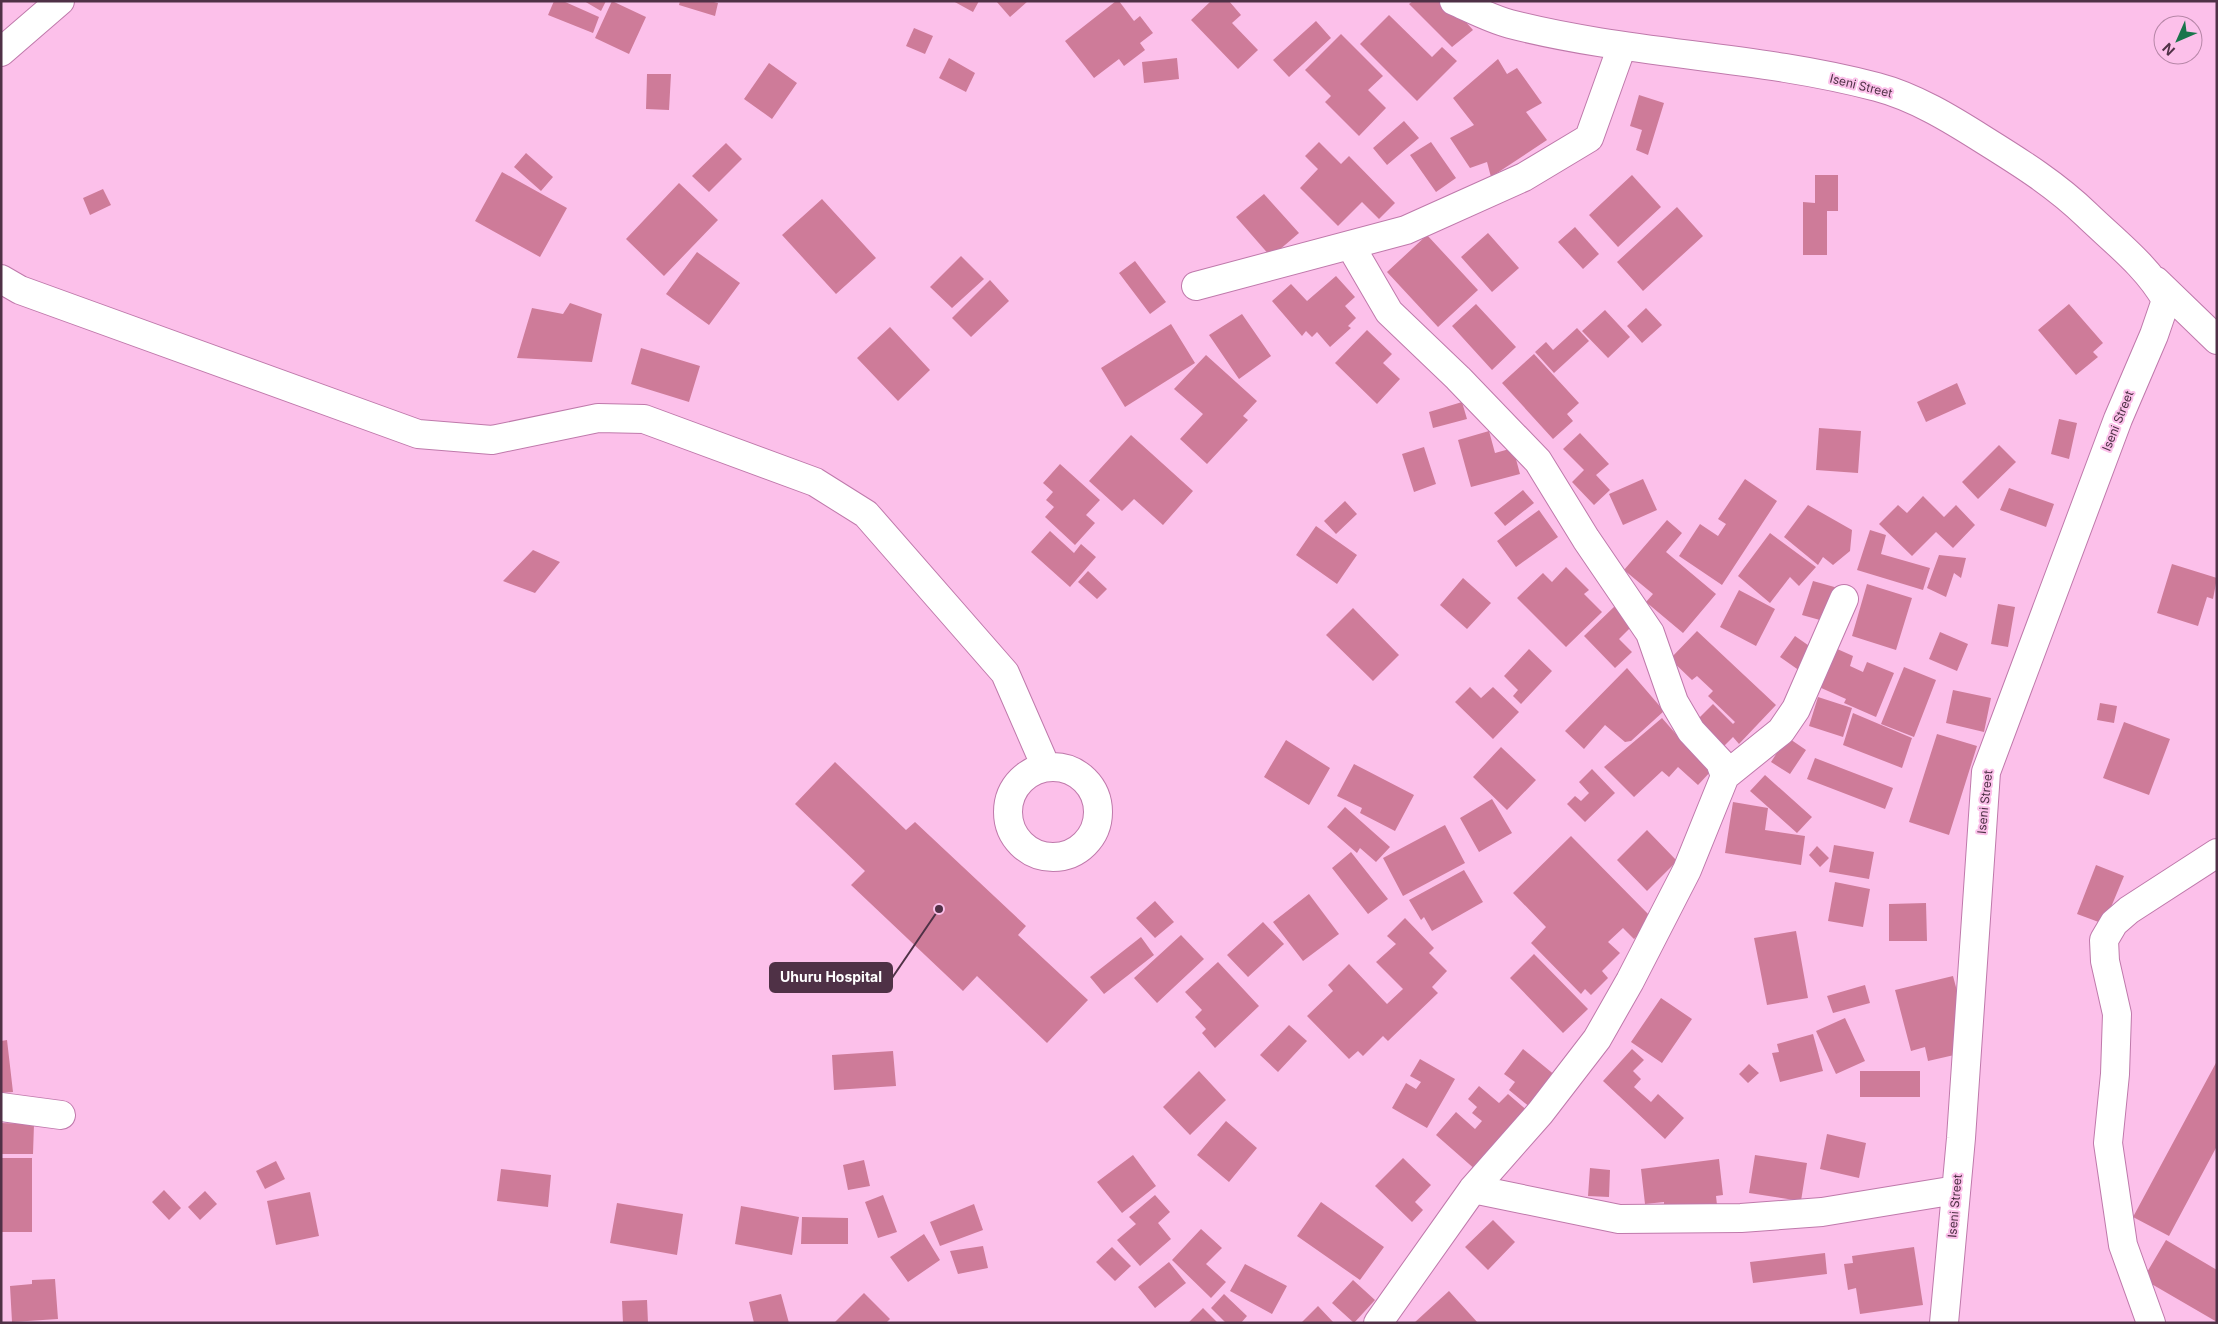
<svg xmlns="http://www.w3.org/2000/svg" width="2218" height="1324" font-family="Inter,sans-serif">
<rect width="100%" height="100%" fill="#fcc0ea"/>
<path fill="#ce7b99" d="M 554,1 L 563,1 L 599,17 L 593,33 L 548,15 Z
M 584,1 L 606,1 L 601,11 Z
M 612,1 L 646,17 L 629,54 L 595,38 Z
M 680,1 L 710,1 L 718,3 L 715,16 L 679,5 Z
M 953,1 L 979,1 L 973,12 Z
M 996,1 L 1028,1 L 1010,17 Z
M 1116,1 L 1119,1 L 1134,21 L 1140,16 L 1153,33 L 1140,43 L 1145,50 L 1124,66 L 1119,59 L 1094,78 L 1065,41 Z
M 1211,1 L 1229,1 L 1241,15 L 1232,23 L 1258,50 L 1238,69 L 1191,20 Z
M 1413,1 L 1447,1 L 1473,30 L 1452,47 L 1409,4 Z
M 1389,15 L 1432,57 L 1442,47 L 1457,61 L 1417,101 L 1360,44 Z
M 1316,21 L 1331,38 L 1289,77 L 1273,60 Z
M 914,28 L 933,36 L 925,54 L 906,46 Z
M 1341,34 L 1383,76 L 1368,90 L 1386,108 L 1359,136 L 1325,102 L 1331,96 L 1305,70 Z
M 949,58 L 975,73 L 966,92 L 939,78 Z
M 1177,58 L 1179,79 L 1144,83 L 1142,62 Z
M 1498,59 L 1507,74 L 1517,68 L 1542,103 L 1526,112 L 1547,140 L 1491,177 L 1487,162 L 1470,168 L 1450,138 L 1474,125 L 1453,98 Z
M 769,63 L 797,83 L 772,119 L 744,99 Z
M 647,74 L 671,74 L 669,110 L 646,109 Z
M 1639,95 L 1664,103 L 1648,155 L 1636,150 L 1642,130 L 1630,126 Z
M 1404,121 L 1419,138 L 1387,165 L 1373,148 Z
M 1319,142 L 1341,164 L 1349,156 L 1395,203 L 1379,219 L 1362,202 L 1338,226 L 1300,188 L 1318,169 L 1305,156 Z
M 1431,142 L 1456,178 L 1436,192 L 1410,155 Z
M 726,143 L 742,159 L 709,192 L 692,176 Z
M 526,153 L 553,177 L 541,191 L 514,167 Z
M 502,172 L 567,208 L 540,257 L 475,221 Z
M 1632,175 L 1661,207 L 1618,247 L 1589,215 Z
M 1815,175 L 1838,175 L 1838,211 L 1827,211 L 1827,255 L 1803,255 L 1803,202 L 1815,203 Z
M 679,183 L 718,220 L 664,276 L 626,239 Z
M 103,189 L 111,205 L 90,215 L 83,198 Z
M 1264,194 L 1299,233 L 1271,257 L 1236,217 Z
M 822,199 L 876,258 L 836,294 L 782,235 Z
M 1677,207 L 1703,236 L 1643,291 L 1617,262 Z
M 1575,227 L 1599,254 L 1583,269 L 1558,242 Z
M 1488,233 L 1519,268 L 1492,292 L 1461,257 Z
M 1427,235 L 1478,290 L 1438,327 L 1387,272 Z
M 697,252 L 740,283 L 709,325 L 666,294 Z
M 961,256 L 984,279 L 952,308 L 930,287 Z
M 1135,261 L 1166,302 L 1150,314 L 1119,273 Z
M 1336,276 L 1355,297 L 1345,306 L 1356,318 L 1348,326 L 1351,328 L 1330,347 L 1317,332 L 1312,337 L 1306,331 L 1302,336 L 1272,301 L 1291,284 L 1307,301 Z
M 990,280 L 1009,301 L 971,337 L 952,318 Z
M 570,303 L 602,314 L 592,362 L 517,358 L 532,308 L 563,314 Z
M 1476,304 L 1516,347 L 1492,370 L 1452,326 Z
M 2069,304 L 2103,343 L 2093,352 L 2098,357 L 2076,375 L 2038,330 Z
M 1646,308 L 1662,325 L 1642,343 L 1627,326 Z
M 1605,310 L 1630,337 L 1608,358 L 1582,331 Z
M 1242,314 L 1271,356 L 1239,379 L 1209,335 Z
M 1171,324 L 1195,363 L 1125,407 L 1101,368 Z
M 890,327 L 930,370 L 898,401 L 857,358 Z
M 1577,328 L 1589,341 L 1554,373 L 1535,352 L 1546,342 L 1553,350 Z
M 1367,330 L 1392,354 L 1383,363 L 1400,379 L 1377,404 L 1335,363 Z
M 641,348 L 700,366 L 689,402 L 631,384 Z
M 1534,354 L 1579,403 L 1567,414 L 1573,421 L 1553,439 L 1502,383 Z
M 1206,355 L 1257,401 L 1243,416 L 1248,420 L 1207,464 L 1180,439 L 1203,414 L 1174,389 Z
M 1957,383 L 1966,404 L 1926,422 L 1917,402 Z
M 1462,402 L 1467,419 L 1433,428 L 1429,412 Z
M 2059,419 L 2077,423 L 2069,459 L 2051,454 Z
M 1819,428 L 1861,431 L 1858,473 L 1816,470 Z
M 1489,431 L 1495,453 L 1513,448 L 1520,474 L 1471,487 L 1458,440 Z
M 1580,433 L 1609,464 L 1596,475 L 1610,490 L 1594,505 L 1572,482 L 1584,470 L 1563,449 Z
M 1131,435 L 1193,491 L 1163,525 L 1134,499 L 1122,511 L 1089,481 Z
M 1999,445 L 2016,462 L 1978,499 L 1962,482 Z
M 1424,447 L 1436,484 L 1414,492 L 1402,454 Z
M 1060,464 L 1100,500 L 1086,515 L 1095,523 L 1075,545 L 1045,517 L 1054,507 L 1046,500 L 1053,492 L 1043,483 Z
M 1643,479 L 1657,510 L 1623,525 L 1609,494 Z
M 1745,479 L 1777,501 L 1722,585 L 1679,556 L 1700,524 L 1718,536 L 1726,524 L 1718,519 Z
M 2009,488 L 2054,504 L 2046,527 L 2000,510 Z
M 1523,490 L 1534,503 L 1505,526 L 1494,513 Z
M 1923,496 L 1944,517 L 1956,505 L 1975,525 L 1953,548 L 1936,532 L 1912,556 L 1879,524 L 1898,505 L 1907,513 Z
M 1345,501 L 1357,514 L 1336,534 L 1324,521 Z
M 1808,505 L 1852,530 L 1850,551 L 1833,565 L 1823,557 L 1818,565 L 1784,537 Z
M 1539,510 L 1558,537 L 1516,567 L 1497,541 Z
M 1667,520 L 1682,533 L 1666,552 L 1716,594 L 1683,633 L 1646,602 L 1653,594 L 1624,570 Z
M 1316,526 L 1357,555 L 1337,584 L 1296,555 Z
M 1870,530 L 1886,535 L 1881,554 L 1930,568 L 1923,590 L 1857,570 Z
M 1050,531 L 1074,553 L 1081,544 L 1096,557 L 1070,587 L 1031,552 Z
M 1770,533 L 1816,567 L 1799,586 L 1790,577 L 1770,603 L 1738,576 Z
M 533,550 L 560,562 L 535,593 L 503,581 Z
M 1939,555 L 1966,558 L 1961,578 L 1954,573 L 1946,597 L 1927,588 Z
M 2172,564 L 2217,578 L 2213,599 L 2207,597 L 2198,626 L 2157,613 Z
M 1566,567 L 1589,590 L 1584,594 L 1602,612 L 1566,647 L 1517,598 L 1543,573 L 1552,582 Z
M 1088,571 L 1107,589 L 1097,599 L 1078,582 Z
M 1463,578 L 1491,603 L 1467,629 L 1440,605 Z
M 1813,581 L 1838,588 L 1827,622 L 1802,615 Z
M 1867,584 L 1912,598 L 1896,650 L 1852,636 Z
M 1739,590 L 1775,609 L 1756,646 L 1720,627 Z
M 1998,604 L 2015,607 L 2008,647 L 1991,644 Z
M 1616,605 L 1634,624 L 1619,639 L 1632,652 L 1615,668 L 1584,636 Z
M 1353,608 L 1399,655 L 1373,681 L 1326,635 Z
M 1697,631 L 1776,705 L 1739,744 L 1733,737 L 1722,748 L 1695,722 L 1713,704 L 1733,724 L 1735,722 L 1708,696 L 1713,691 L 1697,676 L 1692,680 L 1670,659 Z
M 1940,632 L 1968,644 L 1957,671 L 1929,659 Z
M 1795,636 L 1815,650 L 1800,671 L 1780,657 Z
M 1835,648 L 1853,656 L 1850,666 L 1863,672 L 1867,662 L 1894,673 L 1876,717 L 1844,703 L 1846,699 L 1819,687 Z
M 1529,649 L 1552,671 L 1521,704 L 1513,696 L 1518,690 L 1504,676 Z
M 1904,667 L 1936,680 L 1914,737 L 1881,724 Z
M 1627,668 L 1664,711 L 1631,741 L 1625,742 L 1605,725 L 1584,749 L 1565,731 Z
M 1470,687 L 1481,698 L 1493,687 L 1519,712 L 1493,739 L 1455,702 Z
M 1953,690 L 1991,698 L 1984,732 L 1946,723 Z
M 1818,697 L 1852,708 L 1843,737 L 1809,726 Z
M 2100,703 L 2117,706 L 2114,723 L 2097,720 Z
M 1853,713 L 1912,738 L 1902,768 L 1843,745 Z
M 1662,718 L 1682,741 L 1683,740 L 1713,769 L 1698,785 L 1678,767 L 1669,777 L 1662,771 L 1634,797 L 1604,767 Z
M 2124,722 L 2170,739 L 2149,795 L 2103,778 Z
M 1937,734 L 1977,746 L 1949,835 L 1909,822 Z
M 1787,737 L 1806,750 L 1790,774 L 1771,762 Z
M 1286,740 L 1330,768 L 1309,805 L 1264,777 Z
M 1501,747 L 1536,780 L 1507,810 L 1473,777 Z
M 1815,758 L 1893,788 L 1885,809 L 1807,779 Z
M 835,762 L 906,830 L 915,822 L 1026,926 L 1018,935 L 1088,1000 L 1047,1043 L 977,976 L 963,991 L 851,885 L 865,871 L 795,804 Z
M 1354,764 L 1414,795 L 1395,831 L 1360,813 L 1362,808 L 1337,796 Z
M 1592,769 L 1615,793 L 1585,822 L 1567,804 L 1575,796 L 1581,801 L 1589,793 L 1579,782 Z
M 1765,775 L 1812,817 L 1797,833 L 1750,791 Z
M 1492,799 L 1512,833 L 1479,852 L 1460,818 Z
M 1733,802 L 1768,808 L 1765,830 L 1805,836 L 1801,865 L 1725,853 Z
M 1345,807 L 1390,847 L 1376,862 L 1360,848 L 1357,853 L 1327,827 Z
M 1445,825 L 1465,863 L 1403,896 L 1383,858 Z
M 1647,830 L 1677,861 L 1647,891 L 1617,860 Z
M 1571,836 L 1654,920 L 1634,939 L 1623,928 L 1608,942 L 1620,953 L 1602,971 L 1608,978 L 1591,995 L 1585,989 L 1581,994 L 1531,943 L 1546,927 L 1513,893 Z
M 1834,845 L 1874,852 L 1869,879 L 1829,872 Z
M 1817,846 L 1829,858 L 1820,867 L 1809,855 Z
M 1351,852 L 1388,899 L 1368,914 L 1332,868 Z
M 2096,865 L 2124,876 L 2104,924 L 2077,914 Z
M 1464,870 L 1483,902 L 1432,931 L 1424,917 L 1421,920 L 1409,900 Z
M 1835,882 L 1870,889 L 1863,927 L 1828,921 Z
M 1309,894 L 1339,934 L 1303,961 L 1273,922 Z
M 1155,901 L 1174,922 L 1155,938 L 1136,918 Z
M 1926,903 L 1927,941 L 1889,941 L 1889,904 Z
M 1405,918 L 1434,948 L 1429,953 L 1447,971 L 1432,987 L 1438,993 L 1388,1041 L 1383,1036 L 1363,1056 L 1358,1051 L 1349,1059 L 1307,1016 L 1333,991 L 1328,985 L 1349,964 L 1387,1004 L 1403,989 L 1376,962 L 1396,944 L 1387,936 Z
M 1263,922 L 1284,944 L 1248,977 L 1227,955 Z
M 1796,931 L 1808,998 L 1767,1005 L 1754,938 Z
M 1181,935 L 1204,959 L 1157,1003 L 1134,978 Z
M 1141,937 L 1154,955 L 1104,994 L 1090,977 Z
M 1534,954 L 1588,1009 L 1563,1033 L 1510,978 Z
M 1218,962 L 1259,1006 L 1215,1048 L 1202,1033 L 1206,1029 L 1195,1017 L 1202,1010 L 1185,992 Z
M 1953,976 L 1968,1032 L 1963,1053 L 1928,1061 L 1925,1047 L 1911,1051 L 1895,990 Z
M 1865,985 L 1870,1003 L 1833,1013 L 1827,996 Z
M 1661,998 L 1692,1019 L 1662,1063 L 1631,1042 Z
M 1845,1018 L 1865,1061 L 1836,1074 L 1816,1031 Z
M 1289,1025 L 1307,1041 L 1278,1072 L 1260,1055 Z
M 1813,1034 L 1823,1071 L 1780,1082 L 1772,1053 L 1779,1052 L 1777,1044 Z
M 7,1040 L 13,1092 L 1,1093 L 1,1041 Z
M 1523,1049 L 1556,1076 L 1531,1108 L 1509,1090 L 1515,1082 L 1504,1074 Z
M 1632,1049 L 1644,1060 L 1633,1071 L 1641,1079 L 1634,1087 L 1651,1102 L 1658,1094 L 1684,1118 L 1665,1139 L 1603,1081 Z
M 893,1051 L 896,1086 L 834,1090 L 832,1055 Z
M 1420,1059 L 1455,1079 L 1427,1128 L 1392,1108 L 1406,1083 L 1416,1089 L 1421,1082 L 1410,1076 Z
M 2217,1061 L 2217,1146 L 2169,1236 L 2133,1217 Z
M 1749,1064 L 1759,1073 L 1748,1083 L 1739,1074 Z
M 1199,1071 L 1226,1100 L 1190,1135 L 1163,1107 Z
M 1860,1071 L 1920,1071 L 1920,1097 L 1860,1097 Z
M 1479,1086 L 1499,1103 L 1508,1094 L 1530,1113 L 1477,1171 L 1436,1135 L 1456,1112 L 1475,1129 L 1482,1121 L 1472,1113 L 1477,1107 L 1468,1099 Z
M 1226,1121 L 1257,1148 L 1229,1182 L 1197,1155 Z
M 1,1123 L 34,1124 L 33,1154 L 1,1154 Z
M 1827,1134 L 1866,1143 L 1859,1178 L 1820,1169 Z
M 1133,1155 L 1156,1186 L 1122,1213 L 1097,1182 Z
M 1755,1155 L 1807,1163 L 1801,1201 L 1749,1193 Z
M 1,1158 L 32,1158 L 32,1232 L 1,1232 Z
M 1403,1158 L 1431,1185 L 1415,1202 L 1423,1210 L 1412,1222 L 1375,1186 Z
M 1719,1159 L 1723,1195 L 1716,1196 L 1717,1205 L 1664,1212 L 1664,1202 L 1645,1204 L 1641,1169 Z
M 864,1160 L 870,1186 L 848,1190 L 843,1165 Z
M 276,1161 L 285,1179 L 265,1189 L 256,1171 Z
M 1590,1168 L 1610,1170 L 1609,1197 L 1588,1196 Z
M 501,1169 L 551,1175 L 548,1207 L 497,1201 Z
M 164,1190 L 181,1208 L 169,1220 L 152,1202 Z
M 205,1191 L 217,1204 L 200,1220 L 188,1207 Z
M 310,1192 L 319,1236 L 276,1245 L 267,1201 Z
M 883,1195 L 897,1232 L 878,1238 L 865,1202 Z
M 1155,1195 L 1170,1212 L 1158,1223 L 1171,1239 L 1140,1266 L 1117,1240 L 1136,1224 L 1129,1217 Z
M 1321,1202 L 1384,1247 L 1360,1280 L 1297,1236 Z
M 617,1203 L 683,1214 L 677,1255 L 610,1243 Z
M 974,1204 L 983,1230 L 940,1246 L 930,1222 Z
M 741,1206 L 799,1217 L 792,1255 L 735,1244 Z
M 802,1217 L 848,1218 L 848,1244 L 801,1244 Z
M 1493,1220 L 1515,1242 L 1488,1270 L 1465,1247 Z
M 1201,1229 L 1222,1248 L 1206,1264 L 1226,1282 L 1211,1298 L 1172,1260 Z
M 924,1234 L 940,1260 L 908,1282 L 890,1257 Z
M 2166,1240 L 2217,1270 L 2217,1322 L 2143,1279 Z
M 983,1246 L 988,1268 L 958,1274 L 950,1251 Z
M 1112,1247 L 1131,1266 L 1115,1281 L 1096,1262 Z
M 1914,1247 L 1923,1305 L 1860,1314 L 1856,1288 L 1848,1290 L 1844,1264 L 1853,1263 L 1852,1256 Z
M 1825,1253 L 1827,1274 L 1753,1283 L 1750,1262 Z
M 1169,1262 L 1186,1283 L 1155,1308 L 1138,1287 Z
M 1245,1264 L 1287,1286 L 1272,1314 L 1230,1291 Z
M 55,1279 L 58,1319 L 12,1322 L 10,1286 L 32,1284 L 32,1280 Z
M 1353,1280 L 1375,1300 L 1354,1323 L 1332,1303 Z
M 1449,1291 L 1478,1323 L 1414,1323 Z
M 864,1293 L 890,1319 L 886,1323 L 834,1323 Z
M 781,1294 L 789,1323 L 754,1323 L 749,1302 Z
M 1224,1294 L 1247,1316 L 1241,1323 L 1226,1323 L 1211,1308 Z
M 647,1300 L 648,1323 L 623,1323 L 622,1301 Z
M 1318,1306 L 1334,1323 L 1301,1323 Z
M 1203,1308 L 1218,1323 L 1188,1323 Z"/>
<g fill="none" stroke-linecap="round" stroke-linejoin="round">
<defs>
<path id="minor" d="M 1454,1 C 1472,9 1491,19 1510,24 C 1630,55 1756,55 1877,87 C 1915,97 1951,119 1984,140 C 2021,163 2056,185 2087,215 C 2115,242 2147,266 2166,300 L 2154,335 L 2118,419 L 1986,772 L 1961,1138 L 1944,1323
M 1350,245 L 1389,312 L 1458,378 L 1538,461 L 1586,539 L 1650,633 L 1674,702 L 1691,731 L 1720,762 L 1725,776 L 1687,870 L 1630,981 L 1597,1039 L 1540,1113 L 1473,1189 L 1378,1323
M 1,279 L 20,290 L 418,434 L 492,440 L 598,418 L 644,419 L 815,482 L 866,514 L 1005,673 L 1046,767
M 2156,281 L 2217,340
M 1196,286 L 1406,230 L 1524,177 L 1589,138 L 1622,46
M1008 812a45 45 0 1 1 90 0a45 45 0 1 1-90 0Z
M 1725,776 L 1781,731 L 1796,709 L 1844,599
M 1,1107 L 61,1115
M 1473,1189 L 1619,1219 L 1741,1218 L 1822,1212 L 1956,1190
M 2151,1323 L 2123,1245 L 2108,1143 L 2115,1074 L 2117,1014 L 2105,961 L 2104,940 L 2114,923 L 2129,910 L 2217,853"/>
<path id="highway" d="M 1,52 L 60,1"/>
</defs>
<use href="#minor" stroke="#bf79ab" stroke-width="30"/>
<use href="#highway" stroke="#bf79ab" stroke-width="30"/>
<use href="#minor" stroke="#fff" stroke-width="28"/>
<use href="#highway" stroke="#fff" stroke-width="28"/>
</g>
<g text-anchor="middle" stroke-width="4" stroke-linejoin="round" paint-order="stroke">
<g font-size="12" fill="#4f3146" stroke="#fcc0ea">
<text transform="translate(1861 86) rotate(14)" y="4">Iseni Street</text>
<text transform="translate(2118 421) rotate(-68)" y="4">Iseni Street</text>
<text transform="translate(1985 802) rotate(-84)" y="4">Iseni Street</text>
<text transform="translate(1955 1206) rotate(-85)" y="4">Iseni Street</text>
</g>
</g>
<path fill="none" stroke="#4f3146" stroke-width="2" d="M939 909L892 978"/>
<circle fill="#4f3146" stroke="#fcc0ea" stroke-width="2" cx="939" cy="909" r="5"/>
<rect fill="#4f3146" stroke="#4f3146" stroke-width="2" x="770" y="963" width="122" height="29" rx="5"/>
<g font-size="14" text-anchor="middle" font-weight="bold" fill="#fff">
<text x="831" y="982">Uhuru Hospital</text>
</g>
<rect width="2218" height="1324" fill="none" stroke="#4f3146" stroke-width="5"/>
<g transform="translate(2178 40) rotate(225)"><circle r="24" fill="#fcc0ea" stroke="#b787a8"/>
<path d="M0-4L9 19L0 12L-9 19Z" fill="#19754b"/>
<text y="-8" font-size="14" font-weight="bold" text-anchor="middle" fill="#4f3146">N</text>
</g>
</svg>
